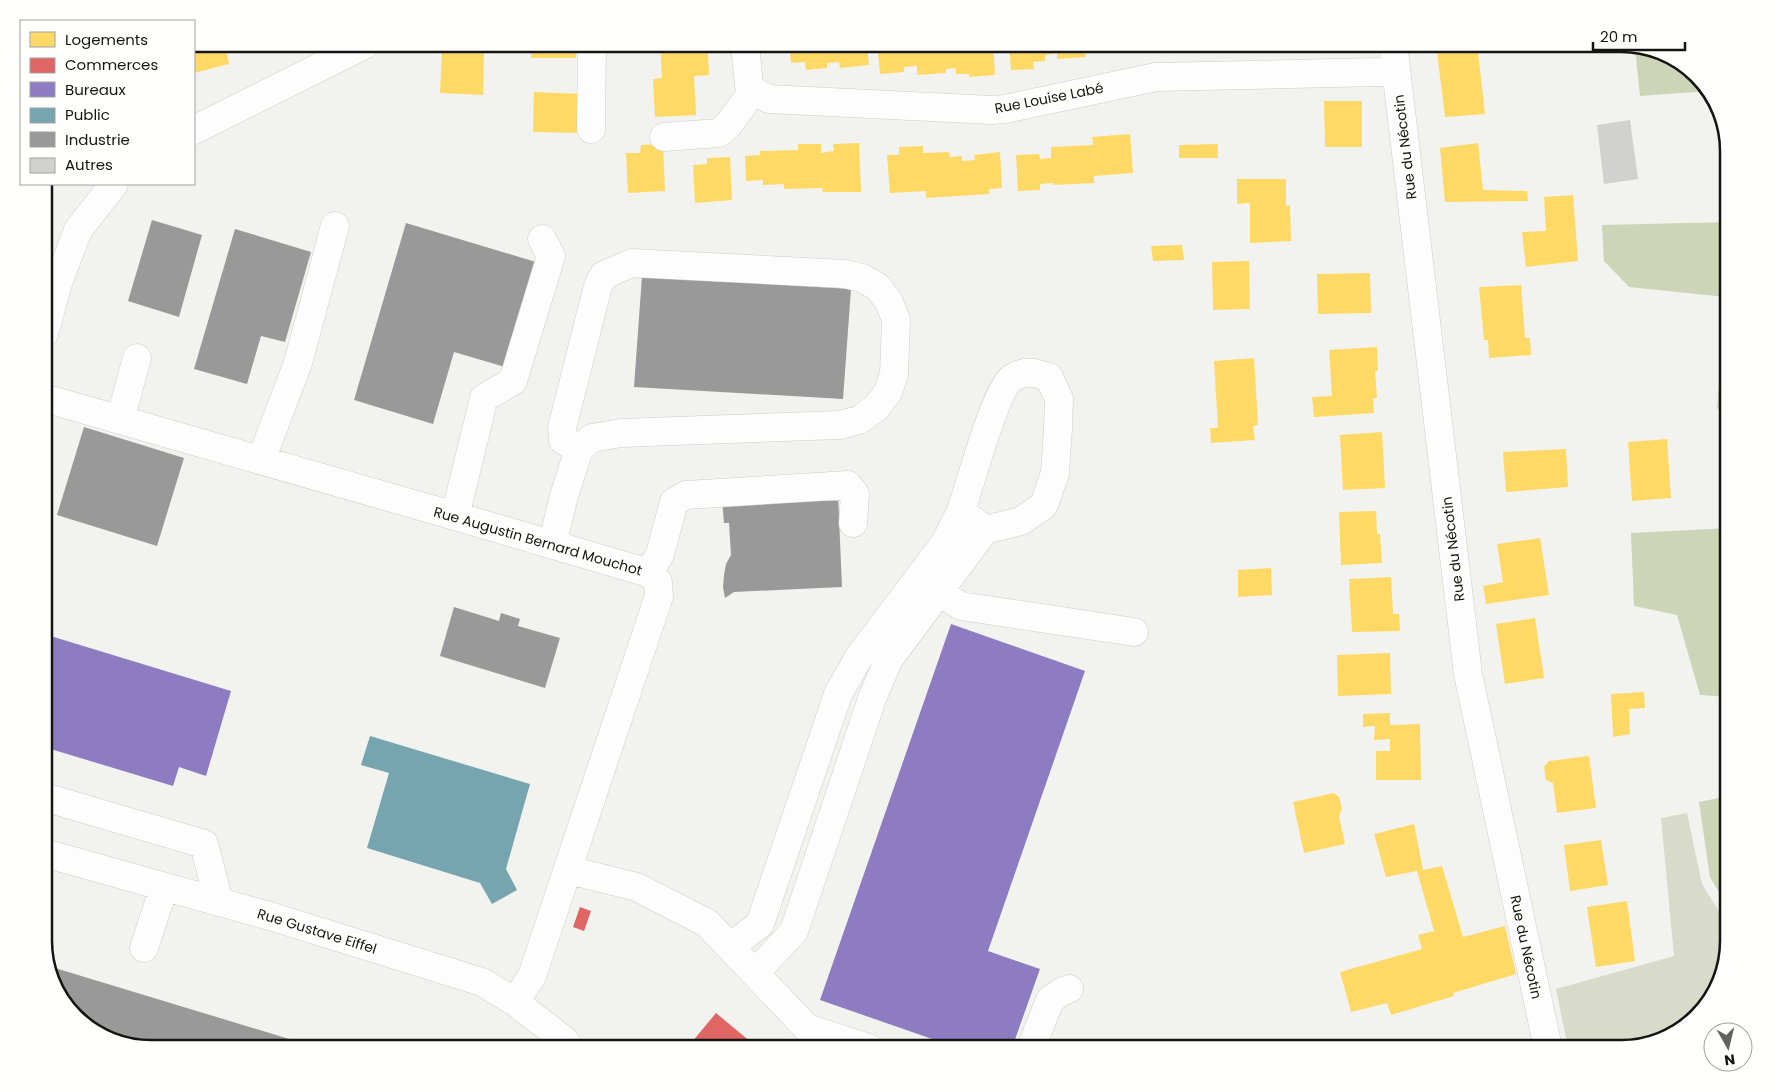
<svg xmlns="http://www.w3.org/2000/svg" width="1773" height="1092" font-family="Poppins,sans-serif">
<rect width="100%" height="100%" fill="#f2f3ef"/>
<path fill="#d8dbc9" d="M 1687,813 L 1702,884 L 1729,927 L 1729,941 L 1715,995 L 1675,1034 L 1622,1048 L 1568,1048 L 1556,989 L 1674,956 L 1661,818 Z"/>
<path fill="#ced4b7" d="M 1635,47 L 1676,58 L 1709,91 L 1640,96 Z
M 1729,222 L 1729,418 L 1717,408 L 1726,297 L 1629,287 L 1604,261 L 1602,225 Z
M 1729,528 L 1729,703 L 1728,697 L 1700,695 L 1677,615 L 1634,606 L 1631,533 Z
M 1729,796 L 1729,909 L 1710,877 L 1699,802 Z"/>
<path fill="#ffd966" d="M 194,44 L 225,44 L 229,64 L 194,73 Z
M 246,44 L 257,44 L 258,47 L 247,49 Z
M 531,44 L 576,44 L 576,58 L 531,58 Z
M 660,44 L 700,44 L 700,51 L 708,51 L 709,75 L 694,76 L 696,115 L 655,117 L 653,79 L 662,78 Z
M 789,44 L 867,44 L 869,65 L 840,68 L 839,62 L 827,63 L 827,68 L 806,70 L 805,62 L 791,63 Z
M 877,44 L 954,44 L 954,48 L 966,47 L 966,44 L 993,44 L 995,75 L 969,77 L 969,74 L 956,74 L 956,68 L 946,69 L 946,73 L 917,75 L 917,66 L 904,67 L 904,72 L 880,74 Z
M 1009,44 L 1108,44 L 1108,48 L 1085,50 L 1086,57 L 1057,59 L 1057,53 L 1045,55 L 1045,61 L 1033,62 L 1034,69 L 1011,70 Z
M 1151,44 L 1172,44 L 1173,50 L 1151,52 Z
M 1436,44 L 1477,44 L 1485,114 L 1445,117 Z
M 442,50 L 484,51 L 483,95 L 440,93 Z
M 534,92 L 584,94 L 583,133 L 533,132 Z
M 1324,101 L 1362,101 L 1362,147 L 1325,147 Z
M 1130,134 L 1133,173 L 1094,176 L 1094,183 L 1053,185 L 1053,183 L 1040,184 L 1040,190 L 1018,191 L 1016,155 L 1039,154 L 1040,159 L 1051,158 L 1051,147 L 1093,145 L 1092,137 Z
M 859,143 L 861,192 L 823,192 L 822,188 L 784,189 L 784,184 L 763,185 L 763,180 L 746,181 L 745,156 L 760,155 L 760,151 L 798,150 L 798,144 L 821,144 L 821,153 L 834,151 L 833,144 Z
M 1478,143 L 1483,190 L 1527,191 L 1528,201 L 1445,202 L 1440,148 Z
M 663,144 L 665,191 L 628,193 L 626,153 L 640,153 L 641,145 Z
M 1218,144 L 1218,158 L 1179,158 L 1179,145 Z
M 923,146 L 923,153 L 949,152 L 950,157 L 962,156 L 962,161 L 975,160 L 974,155 L 1000,152 L 1002,188 L 989,189 L 989,194 L 926,198 L 926,191 L 890,193 L 887,155 L 899,155 L 899,147 Z
M 730,157 L 732,200 L 695,203 L 693,165 L 707,164 L 707,158 Z
M 1237,179 L 1286,179 L 1286,206 L 1290,205 L 1291,241 L 1250,243 L 1250,203 L 1237,204 Z
M 1573,195 L 1578,261 L 1526,267 L 1522,232 L 1546,231 L 1544,197 Z
M 1182,245 L 1184,260 L 1153,261 L 1151,246 Z
M 1249,261 L 1250,309 L 1213,310 L 1212,262 Z
M 1370,273 L 1371,313 L 1318,314 L 1317,274 Z
M 1521,285 L 1525,338 L 1530,338 L 1531,355 L 1489,358 L 1488,340 L 1484,340 L 1479,287 Z
M 1377,347 L 1378,371 L 1375,371 L 1377,398 L 1373,398 L 1374,413 L 1314,417 L 1312,397 L 1332,396 L 1329,350 Z
M 1254,358 L 1258,425 L 1253,426 L 1255,440 L 1211,443 L 1210,428 L 1218,428 L 1214,361 Z
M 1382,432 L 1385,488 L 1343,490 L 1340,435 Z
M 1667,439 L 1671,498 L 1632,501 L 1628,442 Z
M 1566,449 L 1568,487 L 1506,492 L 1503,452 Z
M 1376,511 L 1377,534 L 1380,534 L 1382,563 L 1341,565 L 1339,512 Z
M 1540,538 L 1549,595 L 1486,604 L 1483,586 L 1503,582 L 1497,544 Z
M 1271,568 L 1272,595 L 1238,597 L 1238,570 Z
M 1391,577 L 1393,614 L 1399,614 L 1400,631 L 1352,632 L 1349,579 Z
M 1535,618 L 1544,678 L 1505,684 L 1496,624 Z
M 1390,653 L 1391,694 L 1338,696 L 1337,655 Z
M 1644,692 L 1645,708 L 1629,709 L 1630,734 L 1613,737 L 1611,694 Z
M 1390,713 L 1390,725 L 1420,724 L 1421,780 L 1376,780 L 1376,751 L 1390,751 L 1390,739 L 1374,740 L 1375,726 L 1363,727 L 1363,714 Z
M 1589,756 L 1596,808 L 1557,813 L 1553,783 L 1546,780 L 1544,767 L 1549,761 Z
M 1334,793 L 1339,797 L 1342,809 L 1339,816 L 1345,844 L 1304,853 L 1293,802 Z
M 1414,824 L 1423,870 L 1442,866 L 1463,937 L 1505,926 L 1516,974 L 1453,993 L 1454,996 L 1391,1015 L 1387,1003 L 1351,1012 L 1340,972 L 1422,949 L 1418,935 L 1434,931 L 1417,871 L 1386,877 L 1374,834 Z
M 1601,840 L 1608,885 L 1570,891 L 1564,845 Z
M 1627,901 L 1635,961 L 1596,967 L 1587,907 Z"/>
<path fill="#e06666" d="M 580,907 L 591,911 L 584,931 L 573,927 Z
M 716,1013 L 758,1048 L 687,1048 Z
M 1189,1040 L 1191,1048 L 1158,1048 Z"/>
<path fill="#8e7cc3" d="M 951,624 L 1085,671 L 988,951 L 1040,969 L 1012,1048 L 958,1048 L 820,1000 Z
M 44,634 L 231,691 L 206,776 L 179,767 L 173,786 L 44,747 Z"/>
<path fill="#76a5af" d="M 370,736 L 530,784 L 506,869 L 517,890 L 492,904 L 480,883 L 367,848 L 389,773 L 361,765 Z"/>
<path fill="#999" d="M 152,220 L 202,235 L 179,317 L 128,301 Z
M 406,223 L 536,262 L 505,367 L 454,352 L 433,424 L 354,400 Z
M 235,229 L 311,252 L 285,342 L 261,336 L 247,384 L 194,369 Z
M 642,276 L 851,289 L 843,399 L 634,387 Z
M 84,427 L 184,458 L 157,546 L 57,515 Z
M 838,494 L 842,587 L 734,592 L 725,598 L 723,587 L 724,575 L 726,564 L 731,555 L 729,523 L 724,523 L 722,499 Z
M 454,607 L 499,621 L 501,613 L 520,619 L 518,626 L 560,638 L 545,688 L 440,656 Z
M 46,955 L 55,968 L 299,1042 L 298,1048 L 151,1048 L 97,1034 L 58,995 Z"/>
<path fill="#d1d2cf" d="M 1630,120 L 1638,179 L 1604,184 L 1597,125 Z"/>
<g fill="none" stroke-linecap="round" stroke-linejoin="round">
<defs>
<path id="minor" d="M 745,44 L 749,85 L 753,91 L 769,99 L 991,110 L 1005,109 L 1156,77 L 1378,72 L 1395,70
M 1393,44 L 1468,674 L 1548,1048
M 591,129 L 592,44
M 194,130 L 366,44
M 664,137 L 719,133 L 729,124 L 753,91
M 44,334 L 58,283 L 78,230 L 114,184
M 44,398 L 455,516 L 649,573 L 658,582 L 659,596 L 532,976 L 515,1002
M 120,420 L 137,358
M 261,460 L 298,363 L 335,226
M 455,516 L 484,398 L 513,381 L 551,256 L 542,239
M 552,545 L 564,496 L 579,449 L 592,438 L 621,433 L 840,425 L 859,420 L 876,408 L 888,392 L 894,374 L 896,320 L 889,302 L 878,287 L 862,278 L 845,274 L 632,263 L 604,275 L 598,286 L 562,428 L 563,440 L 579,449
M 649,573 L 660,554 L 674,502 L 686,495 L 848,485 L 855,494 L 853,523
M 939,592 L 961,606 L 1134,632
M 44,797 L 204,844 L 219,902
M 44,853 L 273,917 L 482,982 L 515,1002 L 564,1040 L 570,1048
M 568,870 L 637,887 L 707,923 L 807,1028 L 869,1048
M 730,947 L 760,924 L 838,694 L 859,657 L 945,543 L 961,511
M 144,948 L 164,887
M 755,973 L 794,931 L 873,696 L 889,659 L 985,530 L 1021,521 L 1044,505 L 1055,473 L 1058,429 L 1059,399 L 1049,377 C 1034,373 1027,369 1012,378 C 996,388 969,488 961,511 L 985,530
M 1031,1048 L 1050,1000 L 1061,992 L 1069,989"/>
</defs>
<use href="#minor" stroke="#cccdca" stroke-width="29"/>
<use href="#minor" stroke="#fdfdfd" stroke-width="28"/>
</g>
<g text-anchor="middle" stroke-width="5" stroke-linejoin="round" paint-order="stroke">
<g font-size="14" fill="#141513" stroke="#fffffe">
<text transform="translate(1049 98) rotate(-11)" y="5">Rue Louise Labé</text>
<text transform="translate(1405 147) rotate(-97)" y="5">Rue du Nécotin</text>
<text transform="translate(538 541) rotate(16)" y="5">Rue Augustin Bernard Mouchot</text>
<text transform="translate(1453 549) rotate(-97)" y="5">Rue du Nécotin</text>
<text transform="translate(317 931) rotate(17)" y="5">Rue Gustave Eiffel</text>
<text transform="translate(1526 947) rotate(78)" y="5">Rue du Nécotin</text>
</g>
</g>
<path d="M0 0H1773V1092H0ZM151 52H1621A99 99 0 0 1 1720 151V941A99 99 0 0 1 1621 1040H151A99 99 0 0 1 52 941V151A99 99 0 0 1 151 52Z" fill="#fffffe" fill-rule="evenodd"/>
<path fill="none" stroke="#141513" stroke-width="2.5" d="M151 52H1621A99 99 0 0 1 1720 151V941A99 99 0 0 1 1621 1040H151A99 99 0 0 1 52 941V151A99 99 0 0 1 151 52Z"/>
<rect x="20" y="20" width="175" height="165" fill="#fffffe" stroke="#a1a1a0"/>
<rect x="30" y="32" width="25" height="15" fill="#ffd966" stroke="#a1a1a0"/>
<text x="65" y="45" font-size="15" fill="#141513">Logements</text>
<rect x="30" y="58" width="25" height="15" fill="#e06666" stroke="#a1a1a0"/>
<text x="65" y="70" font-size="15" fill="#141513">Commerces</text>
<rect x="30" y="82" width="25" height="15" fill="#8e7cc3" stroke="#a1a1a0"/>
<text x="65" y="95" font-size="15" fill="#141513">Bureaux</text>
<rect x="30" y="108" width="25" height="15" fill="#76a5af" stroke="#a1a1a0"/>
<text x="65" y="120" font-size="15" fill="#141513">Public</text>
<rect x="30" y="132" width="25" height="15" fill="#999999" stroke="#a1a1a0"/>
<text x="65" y="145" font-size="15" fill="#141513">Industrie</text>
<rect x="30" y="158" width="25" height="15" fill="#d1d2cf" stroke="#a1a1a0"/>
<text x="65" y="170" font-size="15" fill="#141513">Autres</text>
<g transform="translate(1728 1047) rotate(172)"><circle r="24" fill="#fffffe" stroke="#a1a1a0"/>
<path d="M0-4L9 19L0 12L-9 19Z" fill="#626360"/>
<text y="-8" font-size="14" font-weight="bold" text-anchor="middle" fill="#141513">N</text>
</g>
<path d="M1593 42v8h92v-8" fill="none" stroke="#141513" stroke-width="2.5"/>
<text x="1600" y="42" font-size="15" fill="#141513" stroke="#fffffe" stroke-width="4" paint-order="stroke">20 m</text>
</svg>
